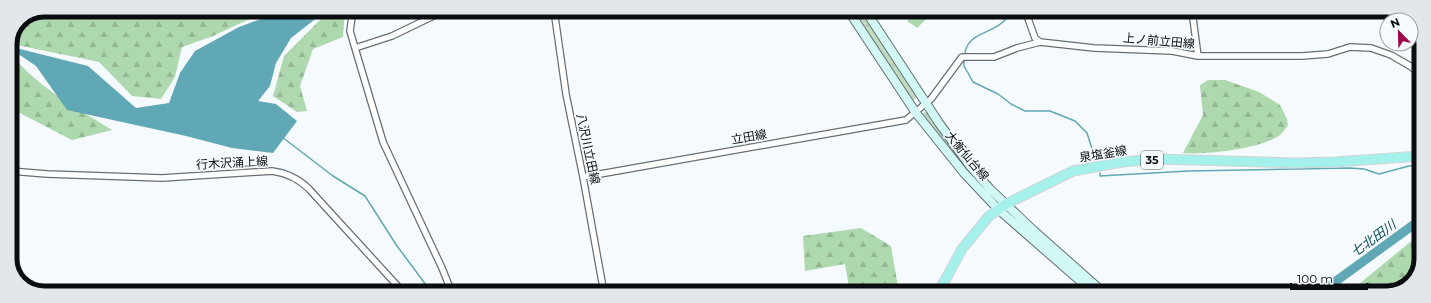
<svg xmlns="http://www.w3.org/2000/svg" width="1431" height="303" font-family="Montserrat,'Noto Sans JP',sans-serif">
<defs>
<pattern id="grass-tufts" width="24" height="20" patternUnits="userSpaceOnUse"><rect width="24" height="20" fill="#c2dbc1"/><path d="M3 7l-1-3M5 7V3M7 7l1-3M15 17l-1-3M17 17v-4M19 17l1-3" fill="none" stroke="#a5bba5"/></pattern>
<pattern id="forest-firs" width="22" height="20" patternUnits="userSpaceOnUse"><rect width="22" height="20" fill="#aed8ad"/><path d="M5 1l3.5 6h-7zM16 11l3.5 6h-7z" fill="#94b894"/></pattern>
</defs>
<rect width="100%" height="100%" fill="#f5fafe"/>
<path fill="url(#grass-tufts)" d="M 853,10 L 861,10 L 918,97 L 912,101 Z
M 926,111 L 973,177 L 992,197 L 972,178 L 922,114 Z"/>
<path fill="url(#forest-firs)" d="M 149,10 L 269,10 L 213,36 L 182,47 L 175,77 L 161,99 L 132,96 L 99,62 L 17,45 L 13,36 L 20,20 L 39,12 L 69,18 L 136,15 Z
M 330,10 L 345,10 L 343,37 L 313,49 L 300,86 L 307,111 L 297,112 L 273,96 L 284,56 Z
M 920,10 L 937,10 L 937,13 L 926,19 L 917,28 L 907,21 Z
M 10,53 C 40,89 73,106 112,130 L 72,140 L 12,109 L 10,108 Z
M 1208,80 L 1225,80 L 1259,92 L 1280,105 L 1287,119 L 1288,125 C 1286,128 1283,132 1280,135 C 1261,149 1206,155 1183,153 L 1203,115 L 1200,85 Z
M 861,228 L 891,246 L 899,293 L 850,293 L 845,264 L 805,271 L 803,236 Z
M 1420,234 L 1420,265 L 1409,285 L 1387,293 L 1348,293 Z"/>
<path fill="#61a8b6" d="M 285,10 L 323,10 L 323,13 L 291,38 L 276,63 L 270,86 L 258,101 L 276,104 L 297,121 L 273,153 L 232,148 L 186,136 L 67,110 L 36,66 L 11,49 L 12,47 L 88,66 L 136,108 L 169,103 L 180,73 L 195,51 L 239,27 Z"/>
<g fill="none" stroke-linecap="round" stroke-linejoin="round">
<path stroke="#61a8b6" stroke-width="1.5" d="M 1405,17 L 1408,20
M 1411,23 L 1414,26
M 965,53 C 968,32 993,34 1005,20 L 1004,10
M 964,59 L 964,66 L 973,82 L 998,94 L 1011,104 L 1025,111 L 1050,111 L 1075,121 L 1087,133 L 1096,161
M 282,137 L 333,176 L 365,196 L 397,246 L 432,293
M 1100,173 L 1100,176 L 1188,171 L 1350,168 L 1364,169 L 1379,174 L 1409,166 L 1421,166"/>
<path stroke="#61a8b6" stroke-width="9" d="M 1323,293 L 1332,284 L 1420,220"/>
<defs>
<path id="street" d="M 353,10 L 350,31 L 355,48
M 446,10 L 392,36 L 355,48 L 383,142 L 442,268 L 452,293
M 554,10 L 566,94 L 583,177 L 604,293
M 1025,10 L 1035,38 L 1040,42
M 1192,11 L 1198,56
M 10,171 L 47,174 L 162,178 L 272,171 C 287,173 298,178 309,189 L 404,293
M 583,177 L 906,120 L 931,99 L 962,57 L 994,57 L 1017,48 L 1040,42 L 1094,48 L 1172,51 L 1198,56 L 1302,56 L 1328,54 L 1350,47 L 1371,48 L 1391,55 L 1410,66 L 1421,75"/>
<path id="secondary" d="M 848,10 L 916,113 L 964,173 L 998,209 L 1094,293
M 865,10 L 939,123 L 970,166 L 990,189 L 1033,230 L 1104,293"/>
<path id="primary" d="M 938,293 L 962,249 L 989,216 L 1006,204 L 1073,171 L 1122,162 L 1157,159 L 1295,163 L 1334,162 L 1421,156"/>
</defs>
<use href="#street" stroke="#676e74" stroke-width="8"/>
<use href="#secondary" stroke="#676e74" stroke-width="10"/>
<use href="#primary" stroke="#d3d3d4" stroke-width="11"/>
<use href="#street" stroke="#fff" stroke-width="5.5"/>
<use href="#secondary" stroke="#d1f8f5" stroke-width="8"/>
<use href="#primary" stroke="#a4f1ec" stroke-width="9"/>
</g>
<g text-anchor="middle" stroke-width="3.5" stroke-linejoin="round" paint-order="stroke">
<rect fill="#f5fafe" stroke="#505457" stroke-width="1" x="1141" y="151" width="22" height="18" rx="3"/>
<g font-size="11" font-weight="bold" fill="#0a0d0f">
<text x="1152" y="164">35</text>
</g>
<g font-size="12" fill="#0a0d0f" stroke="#f5fafe">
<text transform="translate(1159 41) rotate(5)" y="4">上ノ前立田線</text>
<text transform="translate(749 137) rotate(-10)" y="4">立田線</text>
<text transform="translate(588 149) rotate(78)" y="4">八沢川立田線</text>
<text transform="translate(1103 154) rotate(-9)" y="4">泉塩釜線</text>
<text transform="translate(967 156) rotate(50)" y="4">大衡仙台線</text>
<text transform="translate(232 163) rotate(-3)" y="4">行木沢涌上線</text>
</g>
<g font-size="13" font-style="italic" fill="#0b4c57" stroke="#f5fafe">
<text transform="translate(1373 238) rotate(-36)" y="5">七北田川</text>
</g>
</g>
<path d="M0 0H1431V303H0ZM44 17H1387A27 27 0 0 1 1414 44V259A27 27 0 0 1 1387 286H44A27 27 0 0 1 17 259V44A27 27 0 0 1 44 17Z" fill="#e2e7eb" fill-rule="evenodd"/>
<path fill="none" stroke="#0a0d0f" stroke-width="5" d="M44 17H1387A27 27 0 0 1 1414 44V259A27 27 0 0 1 1387 286H44A27 27 0 0 1 17 259V44A27 27 0 0 1 44 17Z"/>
<g transform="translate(1399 32) rotate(337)"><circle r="19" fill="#f5fafe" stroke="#979b9e"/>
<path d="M0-3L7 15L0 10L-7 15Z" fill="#9e054c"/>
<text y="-6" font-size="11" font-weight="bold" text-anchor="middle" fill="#0a0d0f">N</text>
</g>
<path d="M1291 283v6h76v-6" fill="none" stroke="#0a0d0f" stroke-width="2"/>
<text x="1297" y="283" font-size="12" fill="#0a0d0f" stroke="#f5fafe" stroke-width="3" paint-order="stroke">100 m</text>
</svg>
